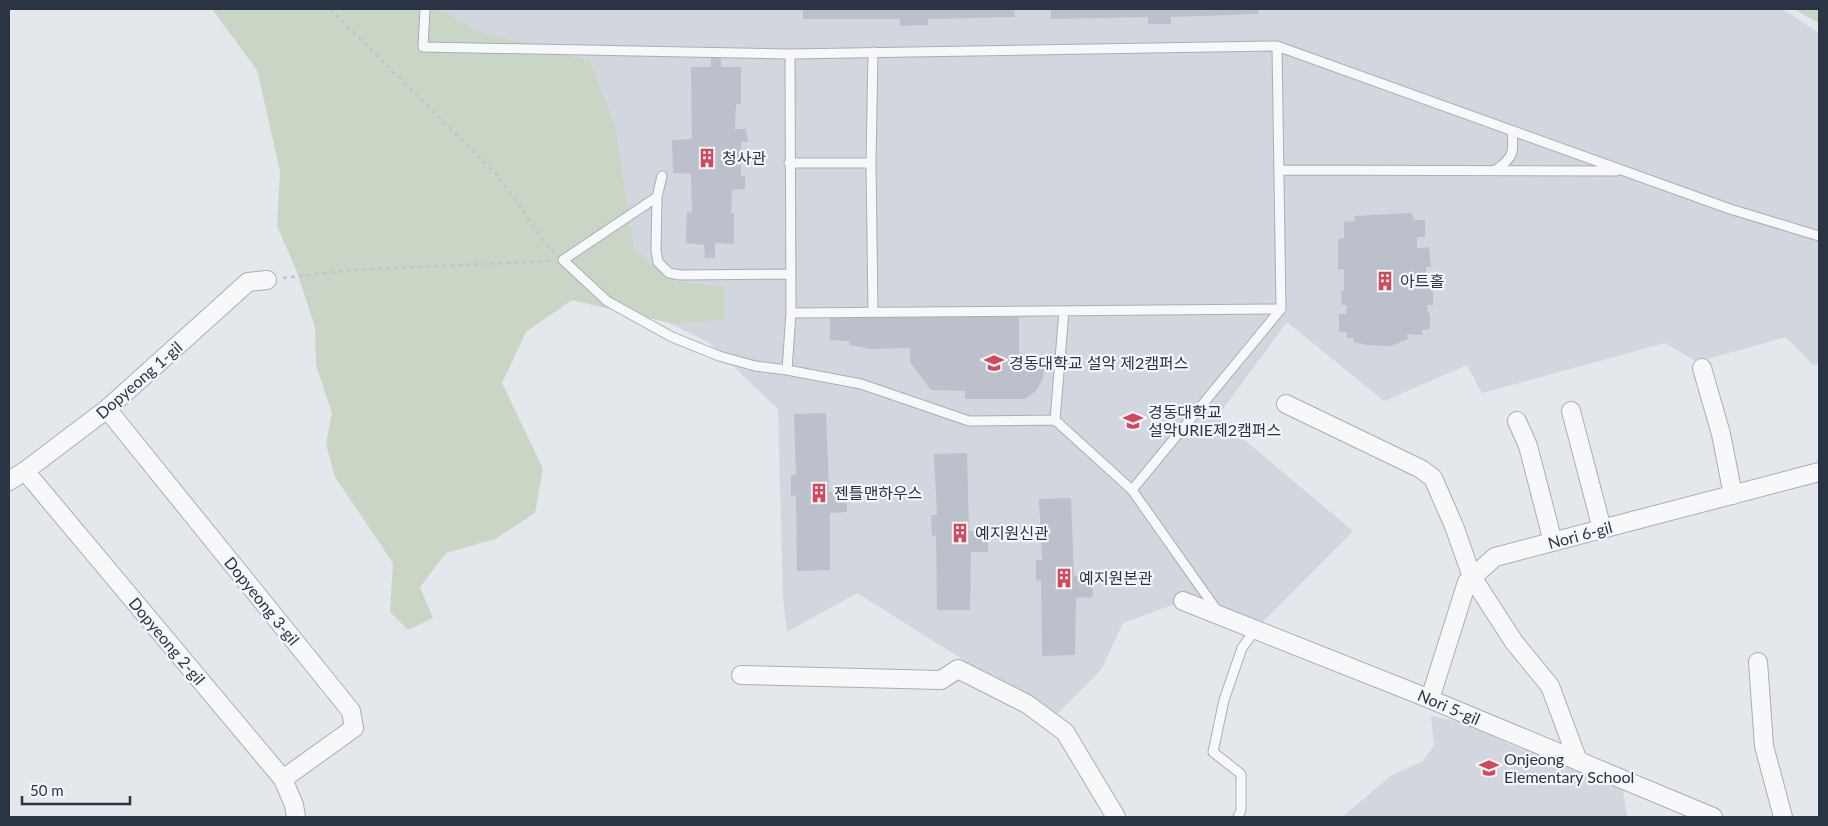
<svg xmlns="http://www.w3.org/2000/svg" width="1828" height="826" font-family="Lato,'Noto Sans KR',sans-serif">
<rect width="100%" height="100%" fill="#e4e7ec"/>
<path fill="#d2d6de" d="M 340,9 L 1782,9 L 1819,33 L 1819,365 L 1812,364 L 1786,337 L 1697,362 L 1665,343 L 1482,393 L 1467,365 L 1384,401 L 1287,322 L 1217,417 L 1353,531 L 1255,630 L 1183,601 L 1123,623 L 1101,670 L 1054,717 L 857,593 L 787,632 L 783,597 L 778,409 L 708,342 L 633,305 Z
M 1431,716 L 1464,723 L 1511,745 L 1623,789 L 1627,817 L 1342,817 L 1392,775 L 1423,761 L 1434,745 Z"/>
<path fill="#c9d6c5" d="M 212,9 L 437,9 L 478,31 L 590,61 L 615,126 L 634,249 L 672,281 L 724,287 L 724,320 L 674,324 L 572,300 L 526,332 L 502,383 L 543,469 L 535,513 L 495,539 L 446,553 L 420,587 L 433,618 L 408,630 L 390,612 L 393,563 L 335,477 L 326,444 L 332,413 L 316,365 L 315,327 L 297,272 L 277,226 L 280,171 L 257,70 Z
M 1794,9 L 1819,9 L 1819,23 Z"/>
<path fill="#bbc0ca" d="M 803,9 L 1014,9 L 1015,17 L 928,19 L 928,25 L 900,26 L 900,19 L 803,19 Z
M 1051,9 L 1258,9 L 1258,14 L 1171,17 L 1171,24 L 1148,24 L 1148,17 L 1051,19 Z
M 711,57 L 721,57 L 721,67 L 741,67 L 741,104 L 736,104 L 735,129 L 746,129 L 748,142 L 741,142 L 741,176 L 745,176 L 745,189 L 732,190 L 731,213 L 734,213 L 734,244 L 715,243 L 715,258 L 705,258 L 704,245 L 686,243 L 687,212 L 692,213 L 691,174 L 673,173 L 672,140 L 692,139 L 691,67 L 711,67 Z
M 1412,213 L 1414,220 L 1425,220 L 1425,237 L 1417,237 L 1417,248 L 1429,247 L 1431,267 L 1426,267 L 1427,288 L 1433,288 L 1433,305 L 1427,305 L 1428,313 L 1430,313 L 1430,329 L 1422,330 L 1422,335 L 1407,334 L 1408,339 L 1391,346 L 1367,345 L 1354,342 L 1353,338 L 1347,338 L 1347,332 L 1339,332 L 1339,314 L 1346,314 L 1347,305 L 1342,305 L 1341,291 L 1344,291 L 1344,269 L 1338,269 L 1338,239 L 1344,238 L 1344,222 L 1355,221 L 1354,216 Z
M 830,317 L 1019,317 L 1019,352 L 1036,358 L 1041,364 L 1044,370 L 1043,378 L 1036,391 L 1025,399 L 965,399 L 965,391 L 931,390 L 910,362 L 910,348 L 870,349 L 850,345 L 849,341 L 830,340 Z
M 826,413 L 829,492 L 847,491 L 847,512 L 830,513 L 830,570 L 797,571 L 796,495 L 791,496 L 791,475 L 796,475 L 794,414 Z
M 967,453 L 969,531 L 988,531 L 988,552 L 971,552 L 970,610 L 937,610 L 936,535 L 932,536 L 931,515 L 937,515 L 934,454 Z
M 1071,498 L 1074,576 L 1092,576 L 1093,597 L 1076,598 L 1075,655 L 1042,656 L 1041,580 L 1036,581 L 1036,560 L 1042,560 L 1039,499 Z"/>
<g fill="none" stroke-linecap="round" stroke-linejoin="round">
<defs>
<path id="service" d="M 425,9 L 423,47 L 790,54 L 1277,46 L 1281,309 L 791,313 L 790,54
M 1277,46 L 1730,209 L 1819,236
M 789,163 L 871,163
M 1279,170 L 1616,171
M 1496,170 C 1514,157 1514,152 1512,131
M 662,176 L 657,197 L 656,250 L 658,262 L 669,273 L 680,275 L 790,274
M 657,197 L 563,260 L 607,301 L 672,337 L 719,356 L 755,366 L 787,370
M 1064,311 L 1055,420 L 1132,490 L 1218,612
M 873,312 L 871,163 L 873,52
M 791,313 L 787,370 L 861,384 L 969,421 L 1055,420
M 1132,490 L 1281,309
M 1238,817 L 1241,810 L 1241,774 L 1213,752 L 1224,700 L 1242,648 L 1255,630"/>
<path id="minor" d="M 1702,368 L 1721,434 L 1733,495
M 1286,404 L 1421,469 L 1433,478 L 1454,526 L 1472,577 L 1514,642 L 1550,686 L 1578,761
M 107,409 L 351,711 L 354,728 L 283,779
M 1571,411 L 1602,529
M 1517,421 L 1528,446 L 1553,542
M 25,471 L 283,779 L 294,805 L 296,817
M 9,481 L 25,471 L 107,409 L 248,282 L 267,280
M 1183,601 L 1420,695 L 1713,817
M 1758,662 L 1764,746 L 1783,817
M 741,675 L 941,680 L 958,669 L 1027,704 L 1065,732 L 1116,817
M 1430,699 L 1467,582 L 1495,557 L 1819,472"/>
</defs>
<use href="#service" stroke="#a9aeb7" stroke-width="11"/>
<use href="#minor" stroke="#a9aeb7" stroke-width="20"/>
<path stroke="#c2c5cb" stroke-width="2.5" stroke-dasharray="4 4" stroke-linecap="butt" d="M 330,9 L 498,176 L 549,248 L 555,254
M 283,278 L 351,270 L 551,261"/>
<use href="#service" stroke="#f7f8fa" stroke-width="9"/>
<use href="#minor" stroke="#f7f8fa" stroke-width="18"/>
</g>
<defs>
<symbol id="building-bare" viewBox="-9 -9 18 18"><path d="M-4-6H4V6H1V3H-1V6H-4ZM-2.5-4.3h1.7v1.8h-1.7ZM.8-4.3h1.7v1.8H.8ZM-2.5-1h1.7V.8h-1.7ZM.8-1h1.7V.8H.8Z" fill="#d1495b" stroke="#f4f6f9" stroke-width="2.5" paint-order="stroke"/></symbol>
<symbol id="university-bare" viewBox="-9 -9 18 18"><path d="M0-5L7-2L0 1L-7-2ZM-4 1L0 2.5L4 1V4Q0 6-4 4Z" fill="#d1495b" stroke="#f4f6f9" stroke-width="2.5" paint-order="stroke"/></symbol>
<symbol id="school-bare" viewBox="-9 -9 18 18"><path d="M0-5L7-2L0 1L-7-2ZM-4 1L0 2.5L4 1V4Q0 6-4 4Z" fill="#d1495b" stroke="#f4f6f9" stroke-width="2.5" paint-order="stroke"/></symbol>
</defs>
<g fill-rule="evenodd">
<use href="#building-bare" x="693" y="144" width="28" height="28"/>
<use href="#building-bare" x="1371" y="267" width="28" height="28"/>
<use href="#university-bare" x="980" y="349" width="28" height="28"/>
<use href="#school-bare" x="1119" y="407" width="28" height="28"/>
<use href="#building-bare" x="805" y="479" width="28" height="28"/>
<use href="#building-bare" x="946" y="519" width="28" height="28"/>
<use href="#building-bare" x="1050" y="564" width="28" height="28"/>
<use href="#school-bare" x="1475" y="754" width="28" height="28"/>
</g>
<g text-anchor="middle" stroke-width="4.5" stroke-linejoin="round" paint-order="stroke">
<g font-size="16" fill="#2b3445" stroke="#f4f6f9" text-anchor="start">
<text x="722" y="164">청사관</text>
<text x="1400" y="287">아트홀</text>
<text x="1009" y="369">경동대학교 설악 제2캠퍼스</text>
<text x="1148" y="418">경동대학교<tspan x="1148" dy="18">설악URIE제2캠퍼스</tspan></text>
<text x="834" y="499">젠틀맨하우스</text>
<text x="975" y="539">예지원신관</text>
<text x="1079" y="584">예지원본관</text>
<text x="1504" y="765">Onjeong<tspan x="1504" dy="18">Elementary School</tspan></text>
</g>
<g font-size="16" fill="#2b3445" stroke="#f4f6f9">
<text transform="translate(139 380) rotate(-41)" y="6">Dopyeong 1-gil</text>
<text transform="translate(1580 535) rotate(-15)" y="6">Nori 6-gil</text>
<text transform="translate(262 601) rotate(51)" y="6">Dopyeong 3-gil</text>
<text transform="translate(167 641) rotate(50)" y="6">Dopyeong 2-gil</text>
<text transform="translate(1449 707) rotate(23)" y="6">Nori 5-gil</text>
</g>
</g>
<rect width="1828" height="826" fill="none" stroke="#2b3445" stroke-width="20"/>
<path d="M22 796v8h108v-8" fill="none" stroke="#2b3445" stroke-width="2.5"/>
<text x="30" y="796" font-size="15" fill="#2b3445" stroke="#f4f6f9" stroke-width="4" paint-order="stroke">50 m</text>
</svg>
